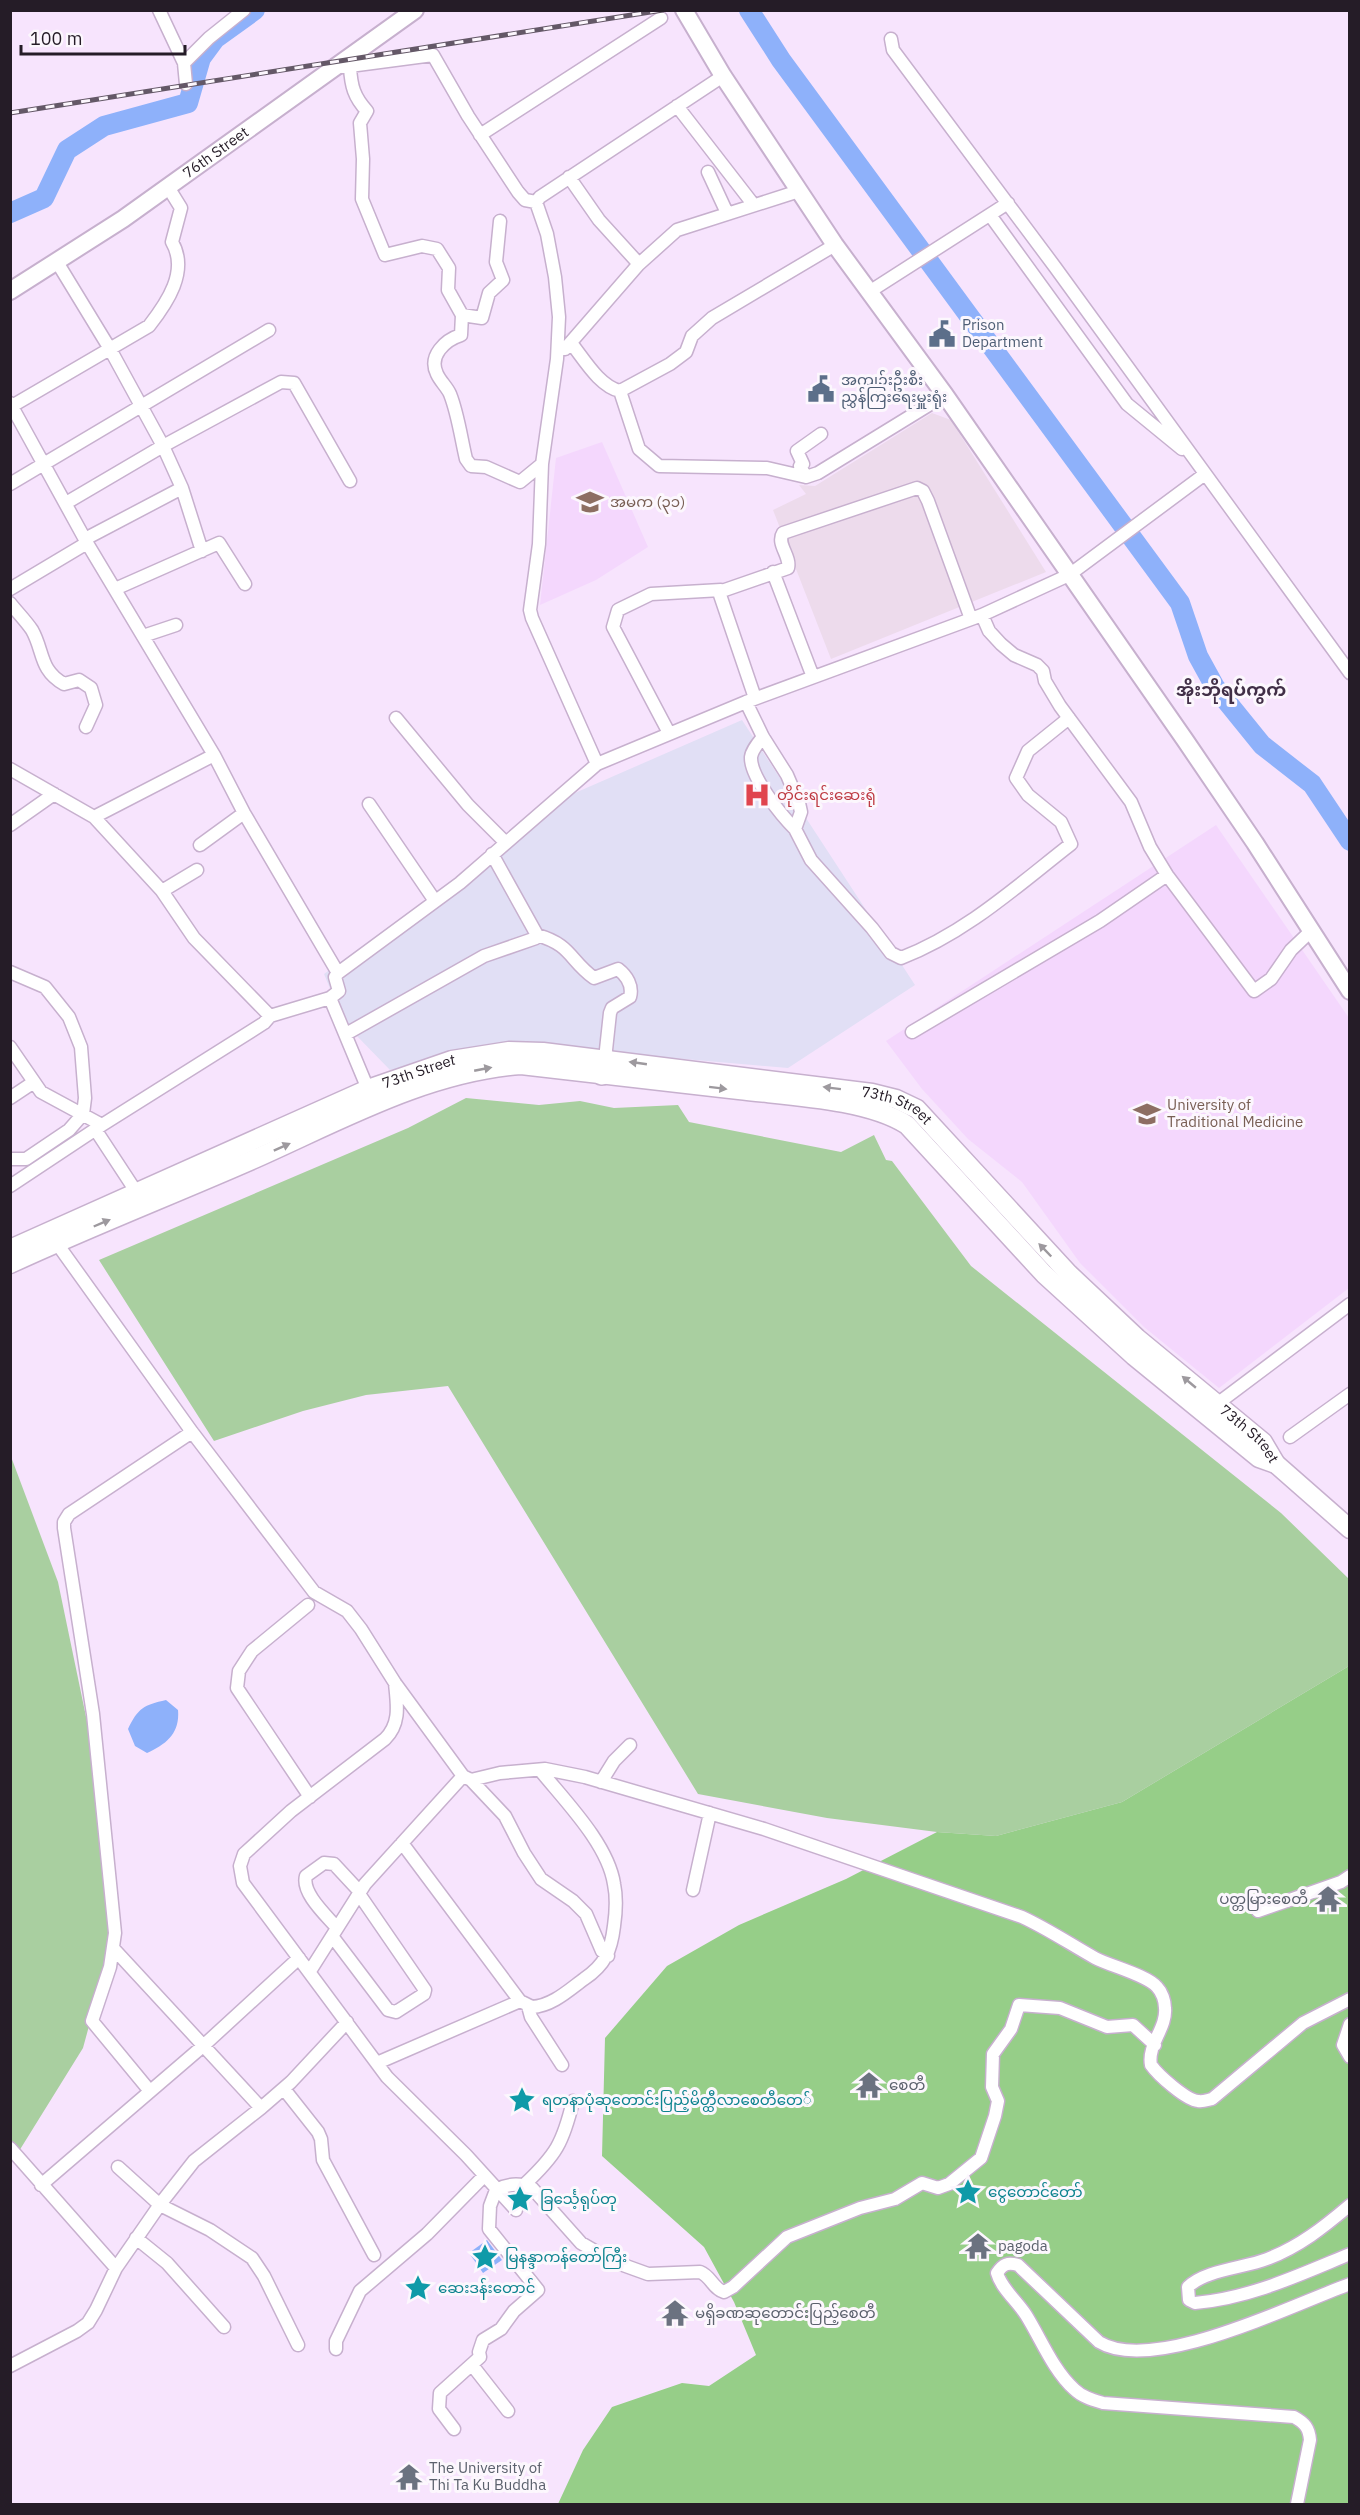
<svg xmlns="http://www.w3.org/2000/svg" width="1360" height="2515" font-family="'IBM Plex Sans','Noto Sans Myanmar',sans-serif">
<rect width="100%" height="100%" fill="#f7e4fd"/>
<path fill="#f4d7fd" d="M 602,442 L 648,547 L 596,580 L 540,605 L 556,458 Z
M 1216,825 L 1349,1018 L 1349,1288 L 1219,1388 L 1144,1327 L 1080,1263 L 1022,1182 L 968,1139 L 922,1089 L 886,1041 Z"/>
<path fill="#eddbec" d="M 932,413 L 951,420 L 1046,572 L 831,659 L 773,510 L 806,494 L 799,485 L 815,486 Z"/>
<path fill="#e1dff5" d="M 742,720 L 915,985 L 788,1068 L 525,1045 L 390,1070 L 355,1034 L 334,998 L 324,974 L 568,796 Z"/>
<path fill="#a9cfa0" d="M 466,1098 L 539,1105 L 580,1101 L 614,1108 L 678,1105 L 689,1122 L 841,1152 L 874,1135 L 886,1160 L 892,1161 L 971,1266 L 1281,1513 L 1349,1579 L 1349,1666 L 1122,1802 L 996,1836 L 937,1832 L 827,1818 L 698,1794 L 448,1386 L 366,1395 L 303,1411 L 214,1441 L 99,1260 L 408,1128 Z
M 10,1454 L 58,1582 L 95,1760 L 114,1934 L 83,2048 L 11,2164 Z"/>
<path fill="#96ce88" d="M 1349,1666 L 1349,2504 L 558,2504 L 583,2450 L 612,2407 L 682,2383 L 709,2386 L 756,2355 L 734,2302 L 704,2247 L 602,2156 L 605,2038 L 667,1966 L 739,1925 L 846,1879 L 937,1832 L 996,1836 L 1122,1802 Z"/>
<path fill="#8eb1fa" d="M 166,1700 L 178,1710 C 180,1733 167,1744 147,1753 L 135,1746 L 128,1729 C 138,1708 144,1705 166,1700 Z
M 487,2240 L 502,2260 L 483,2273 L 469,2253 Z"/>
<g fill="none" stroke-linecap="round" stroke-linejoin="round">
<path stroke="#8eb1fa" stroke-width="20" d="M 749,10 L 781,60 L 1180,603 L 1198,656 L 1215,687 L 1262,745 L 1312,784 L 1350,841
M 10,213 L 44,198 L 67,150 L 104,126 L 188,103 L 201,58 L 215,39 L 255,10"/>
<defs>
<path id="street" d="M 159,10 L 184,63 L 186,84
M 891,39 L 893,50 L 1055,267 L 1350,673
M 184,63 L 209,38 L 244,10
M 342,67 L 433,55 L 468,116 L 518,192 L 525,200 L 536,202
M 350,67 C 351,86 354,97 367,111 L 360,123 L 363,159 L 362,199 L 385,255 L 422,246 L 437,249 L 449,268 L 448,290 L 462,315 L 461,335 C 445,340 428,356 437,374 C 440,381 447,387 450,394 C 458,414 461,438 466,459 L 471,466 L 486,467 L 520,482 L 542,464
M 677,106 L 753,204
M 480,135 L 661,18
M 708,172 L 727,213
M 569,177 L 599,220 L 639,264
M 990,215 L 1127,404 L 1182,449
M 57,262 L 110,349 L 163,446 L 182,488 L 202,551
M 869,292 L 1008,203
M 462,315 L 482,318 L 489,293 L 503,280 L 496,262 L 500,221
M 571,343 C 584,359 599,386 620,391 L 670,364 L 686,352 L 692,336 L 712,318 L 835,245
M 565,349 L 638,265 L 677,230 L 799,191
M 620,391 L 639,449 L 659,466 L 767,468 L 806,477 L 818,473 L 945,395
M 10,403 L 87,543 L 214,755 L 244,813 L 338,973
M 12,406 L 149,326 C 167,303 189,271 172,242 L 181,208 L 168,187
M 806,477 L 800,466 L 803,464 L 797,451 L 821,434
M 10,484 L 269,330
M 66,503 L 163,446 L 281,382 L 294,383 L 350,481
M 85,539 L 182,488
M 773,572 L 813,677
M 10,589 L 87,543
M 115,589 L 219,543 L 245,584
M 10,603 C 17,612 26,621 32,630 C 44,651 39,670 64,684 L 79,680 L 91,688 L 96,705 L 86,727
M 982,615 L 989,631 L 1001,644 L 1014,655 L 1037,665 L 1043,671 L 1045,681 L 1060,706 L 1131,802 L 1150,847 L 1167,875 L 1254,991 L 1271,979 L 1291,950 L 1311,931
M 143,636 L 176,625
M 755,698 L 719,592 L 788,568 C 791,556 776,544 783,533 L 917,488 L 923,491 L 928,501 L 971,619
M 746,702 L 763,737 L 787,775 L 799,803 L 801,812 L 795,829 L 811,860 L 872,928 L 891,953 L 901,958 C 966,933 1017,886 1071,844 L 1061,822 L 1028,795 L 1016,778 L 1028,751 L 1069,718
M 396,718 L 468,805 L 506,843
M 669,733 L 613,627 L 618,610 L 651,594 L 721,590
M 763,737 C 758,743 752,750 751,757 C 750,777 782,816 795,829
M 597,764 L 532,618 L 530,610 L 539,544 L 542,464 L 557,359 L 559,317 L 555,277 L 547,234 L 536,202 L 540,197 L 723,76
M 10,769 L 94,817 L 162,891 L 194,938 L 270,1016 L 330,998
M 369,804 L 435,901
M 94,817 L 214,755
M 10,825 L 54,794
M 200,845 L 244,813
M 162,891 L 197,870
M 537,935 C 572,945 569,960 594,978 L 618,969 C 627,976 633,986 630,997 L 612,1008 L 610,1013 L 605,1059
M 10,972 L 45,987 L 69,1017 L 81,1047 L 85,1098 L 83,1114 L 69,1130 L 26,1159 L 10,1159
M 912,1032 L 1100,921 L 1167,875
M 346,1034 L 484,956 L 536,938 L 537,935 L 492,854
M 10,1047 L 41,1092 L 102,1125
M 370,1094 L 330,998 L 339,991 L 335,977 L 338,973 L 460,883 L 597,764 L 746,702 L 982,615 L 1069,575 L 1205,474
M 10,1098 L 34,1082
M 95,1129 L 137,1193
M 10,1186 L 102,1125 L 264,1023 L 270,1016
M 53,1238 L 192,1432 L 314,1592 L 347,1611 L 361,1629 L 395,1683 L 463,1776 L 471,1780 L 505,1816 L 524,1853 L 541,1879 L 573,1901 L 586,1914 L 602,1951 L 608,1956
M 1217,1404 L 1350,1304
M 1290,1437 L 1350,1394
M 308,1605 L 252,1651 L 239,1671 L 237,1688 L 310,1797
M 395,1683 C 397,1704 401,1723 385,1739 L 291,1811 L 244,1854 L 240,1866 L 243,1883 L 387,2077 L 466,2155 L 516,2210
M 471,1780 L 500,1773 L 545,1769 L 585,1777 L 764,1829 L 1022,1917 C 1048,1929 1070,1944 1095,1958 C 1110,1966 1147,1975 1157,1987 C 1162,1992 1165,2001 1165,2008 C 1167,2028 1147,2045 1151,2065 C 1158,2075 1186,2100 1198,2101 C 1203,2102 1207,2100 1212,2099 L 1303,2023 L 1350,1999
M 601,1782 L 614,1761 L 630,1745
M 402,1843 L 520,2001 L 532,2007 C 552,2006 569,1990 584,1979 C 605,1965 611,1951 614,1926 C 616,1912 617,1898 614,1884 C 608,1844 565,1801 540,1770
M 693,1890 L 710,1813
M 1258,1911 L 1341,1882 L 1350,1876
M 337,1928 C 327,1916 301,1893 306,1876 L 324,1863 L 334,1864 L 360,1892
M 332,1936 L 388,2010 L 396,2012 L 424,1994 L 425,1990 L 359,1894
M 113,1948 L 261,2108
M 310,1971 L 365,1884 L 463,1776
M 528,2006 L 531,2017 L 562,2065
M 1350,2024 L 1343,2045 L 1350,2057
M 377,2063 L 520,2001
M 284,2089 L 318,2132 L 321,2139 L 323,2160 L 374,2255
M 149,2090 L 92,2021 L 110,1967 L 115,1933 L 93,1714 L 64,1528 L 64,1522 L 69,1514 L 192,1432
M 10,2148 L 116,2268
M 118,2167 L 160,2205 L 210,2230 L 252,2258 L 264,2276 L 298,2345
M 41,2185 L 203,2046 L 299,1958
M 524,2185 C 556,2155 563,2143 573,2101
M 1350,2205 C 1324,2227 1299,2247 1267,2259 C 1244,2268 1205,2270 1188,2287 L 1189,2300 L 1195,2303 C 1251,2298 1299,2275 1350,2254
M 136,2238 L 167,2263 L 224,2327
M 336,2349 L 336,2341 L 360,2291 L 427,2234 L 484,2176
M 472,2365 L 508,2411
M 10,2366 L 77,2331 L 88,2323 L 96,2310 L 116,2268 L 161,2203 L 194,2161 L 261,2108 L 291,2082 L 347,2022
M 454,2429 L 439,2409 L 440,2393 L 480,2357 L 479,2352 L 483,2340 L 501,2329 L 514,2311 L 538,2290 L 489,2229 L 490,2206 L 496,2190 C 507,2184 520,2183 532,2188 L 581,2243 L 612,2261 L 648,2274 L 700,2272 C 711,2276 713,2289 724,2292 L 733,2287 L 787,2237 L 860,2208 L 895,2199 L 922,2183 L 938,2188 L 949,2184 L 981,2158 L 995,2116 L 998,2101 L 992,2087 L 993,2054 L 1011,2029 L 1019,2005 L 1060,2008 L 1107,2027 L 1133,2025 L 1155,2045
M 1297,2504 L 1310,2440 C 1309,2428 1305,2423 1294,2417 L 1103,2403 C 1093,2400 1082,2397 1074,2389 C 1053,2370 1041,2339 1026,2315 C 1017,2301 1001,2288 997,2273 C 1003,2264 1008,2262 1018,2265 L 1099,2342 C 1153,2375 1294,2304 1350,2284"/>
<g id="secondary">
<path d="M 684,10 L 723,76 L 835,245 L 945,395 L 1185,740 L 1255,843 L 1350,991"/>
<path id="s1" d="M 10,291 L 123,219 L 415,10"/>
</g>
<g id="primary">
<path id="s2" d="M 10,1249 L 368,1089 L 452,1060 L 509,1051 L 543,1052 L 872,1093 L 896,1099 L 917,1109 L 1069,1274 L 1137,1338 L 1263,1442 L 1276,1464 L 1350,1529"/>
<path d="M 10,1264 C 90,1227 172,1195 252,1160 C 338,1122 426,1072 521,1065 C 593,1073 666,1082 739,1090 C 787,1096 867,1099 907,1125 L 1044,1274 L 1134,1356 L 1259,1458 L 1276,1464"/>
</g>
<path id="highway" d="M 602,1074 L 605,1059"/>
</defs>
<use href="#street" stroke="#c7b0ce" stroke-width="15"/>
<use href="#secondary" stroke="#c7b0ce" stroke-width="20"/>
<use href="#primary" stroke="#c7b0ce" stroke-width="21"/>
<use href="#highway" stroke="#c7b0ce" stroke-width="24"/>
<use href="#street" stroke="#fff" stroke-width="12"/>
<use href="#secondary" stroke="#fff" stroke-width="16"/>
<use href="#primary" stroke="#fff" stroke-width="18"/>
<use href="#highway" stroke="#fff" stroke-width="21"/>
<defs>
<path id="rail" d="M 10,113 L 663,10"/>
</defs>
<use href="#rail" stroke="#645867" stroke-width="5"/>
<use href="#rail" stroke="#fcf7fd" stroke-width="3" stroke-dasharray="9" stroke-linecap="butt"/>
</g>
<defs><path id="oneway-solid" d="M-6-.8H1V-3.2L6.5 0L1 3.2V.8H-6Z" transform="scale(1.5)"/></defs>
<g fill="#9d999e">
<use href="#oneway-solid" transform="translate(638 1063) rotate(-172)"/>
<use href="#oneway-solid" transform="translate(483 1069) rotate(-11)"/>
<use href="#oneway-solid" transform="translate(718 1088) rotate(7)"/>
<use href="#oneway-solid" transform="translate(832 1088) rotate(-173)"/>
<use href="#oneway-solid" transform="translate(282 1147) rotate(-24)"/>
<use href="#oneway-solid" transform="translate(102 1223) rotate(-23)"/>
<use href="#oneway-solid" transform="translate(1045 1250) rotate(-134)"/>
<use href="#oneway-solid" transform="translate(1189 1382) rotate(-140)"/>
</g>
<defs>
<symbol id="civic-bare" viewBox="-9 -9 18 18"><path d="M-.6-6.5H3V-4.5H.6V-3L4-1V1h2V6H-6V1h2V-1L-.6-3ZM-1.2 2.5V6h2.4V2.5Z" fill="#5c6f8a" stroke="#fcf7fd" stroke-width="2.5" paint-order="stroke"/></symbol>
<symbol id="school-bare" viewBox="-9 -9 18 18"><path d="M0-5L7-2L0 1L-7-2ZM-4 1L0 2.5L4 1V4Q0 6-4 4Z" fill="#8d6e63" stroke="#fcf7fd" stroke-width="2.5" paint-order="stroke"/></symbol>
<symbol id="hospital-bare" viewBox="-9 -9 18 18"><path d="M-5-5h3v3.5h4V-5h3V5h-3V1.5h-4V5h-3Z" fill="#e0444e" stroke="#fcf7fd" stroke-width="2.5" paint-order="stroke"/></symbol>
<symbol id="university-bare" viewBox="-9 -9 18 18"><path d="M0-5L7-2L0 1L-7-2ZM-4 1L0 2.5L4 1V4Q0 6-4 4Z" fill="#8d6e63" stroke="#fcf7fd" stroke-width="2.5" paint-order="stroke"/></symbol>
<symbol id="temple-bare" viewBox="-9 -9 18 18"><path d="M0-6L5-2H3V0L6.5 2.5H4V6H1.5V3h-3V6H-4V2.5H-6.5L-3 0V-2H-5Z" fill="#6b7280" stroke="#fcf7fd" stroke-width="2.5" paint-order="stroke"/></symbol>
<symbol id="sight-bare" viewBox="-9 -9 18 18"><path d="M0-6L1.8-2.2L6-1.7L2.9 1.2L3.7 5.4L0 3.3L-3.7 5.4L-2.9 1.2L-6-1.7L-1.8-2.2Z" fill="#0f9aa8" stroke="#fcf7fd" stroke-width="2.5" paint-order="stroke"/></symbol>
</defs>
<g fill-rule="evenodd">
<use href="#civic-bare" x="923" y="315" width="38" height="38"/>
<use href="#civic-bare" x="802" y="370" width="38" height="38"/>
<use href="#school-bare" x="571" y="483" width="38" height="38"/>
<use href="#hospital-bare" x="738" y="776" width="38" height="38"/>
<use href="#university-bare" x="1128" y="1095" width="38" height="38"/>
<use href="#temple-bare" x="1309" y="1880" width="38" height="38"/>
<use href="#temple-bare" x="850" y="2066" width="38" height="38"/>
<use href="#sight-bare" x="503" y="2081" width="38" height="38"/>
<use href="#sight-bare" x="949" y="2173" width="38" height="38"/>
<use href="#sight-bare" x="501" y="2180" width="38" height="38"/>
<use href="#temple-bare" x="959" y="2227" width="38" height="38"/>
<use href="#sight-bare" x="466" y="2238" width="38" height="38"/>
<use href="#sight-bare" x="399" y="2269" width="38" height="38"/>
<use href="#temple-bare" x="656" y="2294" width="38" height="38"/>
<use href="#temple-bare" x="390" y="2458" width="38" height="38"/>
</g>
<g text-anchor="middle" stroke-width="6" stroke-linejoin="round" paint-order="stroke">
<g font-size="15" fill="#251c27" stroke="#fcf7fd">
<text dy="5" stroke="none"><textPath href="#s1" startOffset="248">76th Street</textPath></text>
<text dy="5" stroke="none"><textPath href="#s2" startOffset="446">73th Street</textPath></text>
<text dy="5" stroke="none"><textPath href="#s2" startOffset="932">73th Street</textPath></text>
<text dy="5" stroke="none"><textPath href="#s2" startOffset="1418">73th Street</textPath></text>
</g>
<g font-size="15" fill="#4e5e75" stroke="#fcf7fd" text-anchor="start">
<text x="962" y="330">Prison<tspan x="962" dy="17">Department</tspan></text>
<text x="841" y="385">အကျဉ်းဦးစီး<tspan x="841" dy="17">ညွှန်ကြးရေးမှူးရုံး</tspan></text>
</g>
<g font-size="15" fill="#785e54" stroke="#fcf7fd" text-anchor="start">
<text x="610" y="507">အမက (၃၁)</text>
<text x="1167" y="1110">University of<tspan x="1167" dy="17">Traditional Medicine</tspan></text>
</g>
<g font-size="15" fill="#be3a42" stroke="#fcf7fd" text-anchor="start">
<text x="777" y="800">တိုင်းရင်းဆေးရုံ</text>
</g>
<g font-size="15" fill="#5b616d" stroke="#fcf7fd" text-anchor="start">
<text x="1308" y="1904" text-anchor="end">ပတ္တမြားစေတီ</text>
<text x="889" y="2090">စေတီ</text>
<text x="998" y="2251">pagoda</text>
<text x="695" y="2318">မရှိခဏဆုတောင်းပြည့်စေတီ</text>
<text x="429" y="2473">The University of<tspan x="429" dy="17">Thi Ta Ku Buddha</tspan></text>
</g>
<g font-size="15" fill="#0d838f" stroke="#fcf7fd" text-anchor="start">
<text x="542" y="2105">ရတနာပုံဆုတောင်းပြည့်မိတ္ထီလာစေတီတေ်</text>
<text x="988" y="2197">ငွေတောင်တော်</text>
<text x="540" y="2204">ခြင်္သေ့ရုပ်တု</text>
<text x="505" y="2262">မြနန္ဒာကန်တော်ကြီး</text>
<text x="438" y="2293">ဆေးဒန်းတောင်</text>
</g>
<g font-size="18" font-weight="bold" fill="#412f47" stroke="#fcf7fd">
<text x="1231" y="696">အိုးဘိုရပ်ကွက်</text>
</g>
</g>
<rect width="1360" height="2515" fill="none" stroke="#251c27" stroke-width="24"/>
<path d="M21 45v9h164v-9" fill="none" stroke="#251c27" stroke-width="3"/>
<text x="30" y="45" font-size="18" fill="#251c27" stroke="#fcf7fd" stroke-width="4.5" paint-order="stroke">100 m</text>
</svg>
